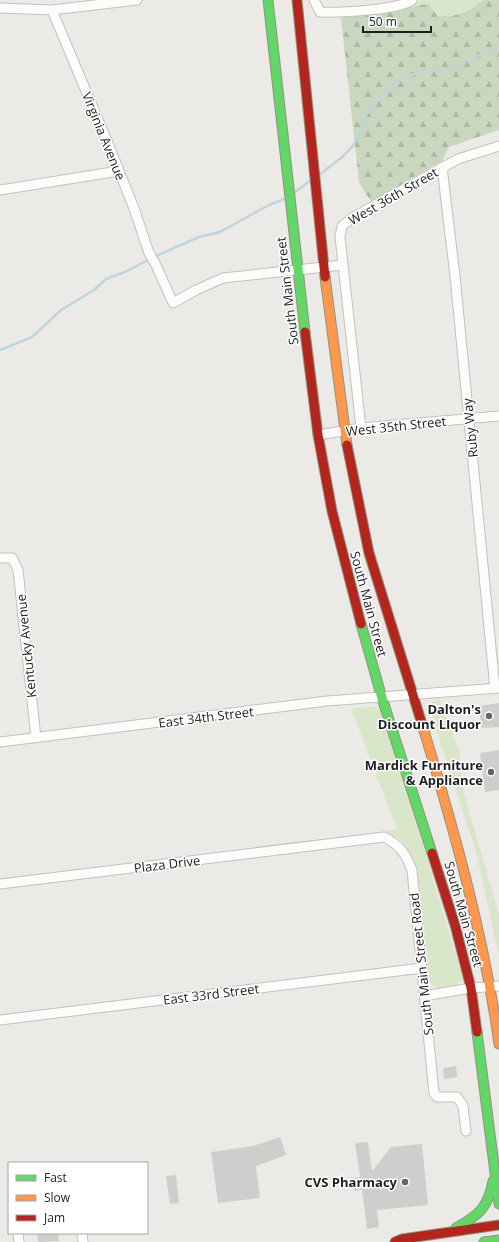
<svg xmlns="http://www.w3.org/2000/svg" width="499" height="1242" font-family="'Open Sans',sans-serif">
<defs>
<pattern id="forest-firs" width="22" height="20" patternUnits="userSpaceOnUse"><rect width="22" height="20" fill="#c9d7bf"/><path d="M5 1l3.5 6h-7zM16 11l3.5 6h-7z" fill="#acb8a4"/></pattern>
</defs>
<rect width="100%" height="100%" fill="#eceae7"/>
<path fill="#dae6c9" d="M 420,0 L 484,0 C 455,21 446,19 413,7 Z
M 439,698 L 459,750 L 464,794 L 499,914 L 499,956 L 476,852 L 429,707 L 433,701 Z
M 375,707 L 382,710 L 463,978 C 457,988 437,992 429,982 L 415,866 L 405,845 L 400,840 L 383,831 L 397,829 L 351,708 Z"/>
<path fill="url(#forest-firs)" d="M 484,0 L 499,0 L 499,130 L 449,147 L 442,161 L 371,202 L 359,182 L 341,18 L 428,4 L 438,16 C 459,17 467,12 484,0 Z"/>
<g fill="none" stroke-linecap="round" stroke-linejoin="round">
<path stroke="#bed6db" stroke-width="2.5" d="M 320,174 L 341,158 L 352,147 L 360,134 L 363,120 L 375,101 L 396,82 L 421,71 L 455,69 L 471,57 L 491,52 L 499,47
M 294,193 L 311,180
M 154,257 L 199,237 L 220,232 L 269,205 L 284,199
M 0,350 L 32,337 L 61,310 L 94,290 L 106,279 L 125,272 L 150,259"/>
</g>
<path fill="#d0cecc" d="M 499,703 L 499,727 L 482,728 L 478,706 Z
M 499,750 L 499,790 L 485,792 L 480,753 Z
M 456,1066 L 457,1077 L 444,1079 L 443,1068 Z
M 280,1137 L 286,1155 L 256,1166 L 260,1198 L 218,1203 L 211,1152 L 253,1146 Z
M 368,1142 L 372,1171 L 391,1147 L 422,1144 L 428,1205 L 377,1210 L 379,1227 L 367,1229 L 362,1190 L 354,1191 L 352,1178 L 360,1177 L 355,1143 Z
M 176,1175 L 179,1203 L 170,1204 L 166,1176 Z
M 37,1233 L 58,1233 L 59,1241 L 38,1242 Z"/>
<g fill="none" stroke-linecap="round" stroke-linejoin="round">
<defs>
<path id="street" d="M 314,0 L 320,12 C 338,13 398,10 412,0
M 0,8 L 52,10 L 137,0
M 52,10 L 112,153 L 135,211 L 149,253 L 155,263 L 173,303 L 196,290 L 223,278 L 343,265
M 442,167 L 455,276 L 495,689
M 0,190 L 119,171
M 361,428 L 340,237 L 342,226 L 352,218 L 458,159 L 499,146
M 318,435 L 361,428 L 499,416
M 0,558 L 12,558 L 18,570 L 36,738
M 0,742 L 327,701 L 499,688
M 0,884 L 384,837 C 401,846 405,853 412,870 L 434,1093 L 437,1097 L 457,1097 L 463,1106 L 466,1131
M 424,996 L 471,988 L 499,986
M 0,1020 L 422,968
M 18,1233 L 19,1242
M 82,1233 L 83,1242"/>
<path id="fast" d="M 268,0 L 305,332
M 361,624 L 382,698 L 432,853
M 477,1032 L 499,1204
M 456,1228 C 479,1215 488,1208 493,1181
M 484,1242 L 499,1240"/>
<path id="slow" d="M 325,277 L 347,445
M 422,724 C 454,830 484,935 499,1044"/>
<path id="jam" d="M 297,0 L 325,277
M 305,332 L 318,435 L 332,511 L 361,624
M 347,445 L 369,553 L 422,724
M 432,853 L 455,925 L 471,988 L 477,1032
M 395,1242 L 402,1239 L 499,1225"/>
</defs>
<use href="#street" stroke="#c2c1bf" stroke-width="11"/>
<use href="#fast" stroke="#939381" stroke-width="11"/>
<use href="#slow" stroke="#939381" stroke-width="11"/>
<use href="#jam" stroke="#939381" stroke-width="11"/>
<use href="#street" stroke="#fcfcfb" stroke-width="9"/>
<use href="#fast" stroke="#63d668" stroke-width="9"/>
<use href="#slow" stroke="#ff974d" stroke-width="9"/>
<use href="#jam" stroke="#b3261e" stroke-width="9"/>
</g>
<g fill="#666564" stroke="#fff" stroke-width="1.5">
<circle cx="489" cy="716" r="4"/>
<circle cx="491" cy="772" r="4"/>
<circle cx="405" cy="1182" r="4"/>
</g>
<g text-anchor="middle" stroke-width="3" stroke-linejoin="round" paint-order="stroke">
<g font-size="13" fill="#1e1e1e" stroke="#fff">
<text transform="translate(104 136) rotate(68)" y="5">Virginia Avenue</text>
<text transform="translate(393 196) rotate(-30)" y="5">West 36th Street</text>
<text transform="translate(287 291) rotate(-97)" y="5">South Main Street</text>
<text transform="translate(396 426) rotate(-6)" y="5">West 35th Street</text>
<text transform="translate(470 428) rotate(-96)" y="5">Ruby Way</text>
<text transform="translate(369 604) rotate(75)" y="5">South Main Street</text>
<text transform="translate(26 646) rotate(-96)" y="5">Kentucky Avenue</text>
<text transform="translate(206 717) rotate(-7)" y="5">East 34th Street</text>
<text transform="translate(167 864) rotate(-7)" y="5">Plaza Drive</text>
<text transform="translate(464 914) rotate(74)" y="5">South Main Street</text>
<text transform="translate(421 964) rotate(-96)" y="5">South Main Street Road</text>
<text transform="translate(211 994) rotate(-7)" y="5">East 33rd Street</text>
</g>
<g font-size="13" font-weight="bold" fill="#1e1e1e" stroke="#fff" text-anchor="end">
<text x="481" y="714">Dalton's<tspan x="481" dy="15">Discount LIquor</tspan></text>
<text x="483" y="770">Mardick Furniture<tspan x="483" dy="15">&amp; Appliance</tspan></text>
<text x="397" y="1187">CVS Pharmacy</text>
</g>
</g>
<rect x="8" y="1162" width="140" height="72" fill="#ffffff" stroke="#a5a5a5"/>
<rect x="16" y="1175" width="20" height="6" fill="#63d668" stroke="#a5a5a5"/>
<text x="44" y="1182" font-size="12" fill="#1e1e1e">Fast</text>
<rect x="16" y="1195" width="20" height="6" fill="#ff974d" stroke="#a5a5a5"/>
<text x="44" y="1202" font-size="12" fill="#1e1e1e">Slow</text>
<rect x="16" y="1215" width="20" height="6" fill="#b3261e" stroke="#a5a5a5"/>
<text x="44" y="1222" font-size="12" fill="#1e1e1e">Jam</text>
<path d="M363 26v6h68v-6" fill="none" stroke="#1e1e1e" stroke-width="2"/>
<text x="369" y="26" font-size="12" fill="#1e1e1e" stroke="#ffffff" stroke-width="3" paint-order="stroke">50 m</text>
</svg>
